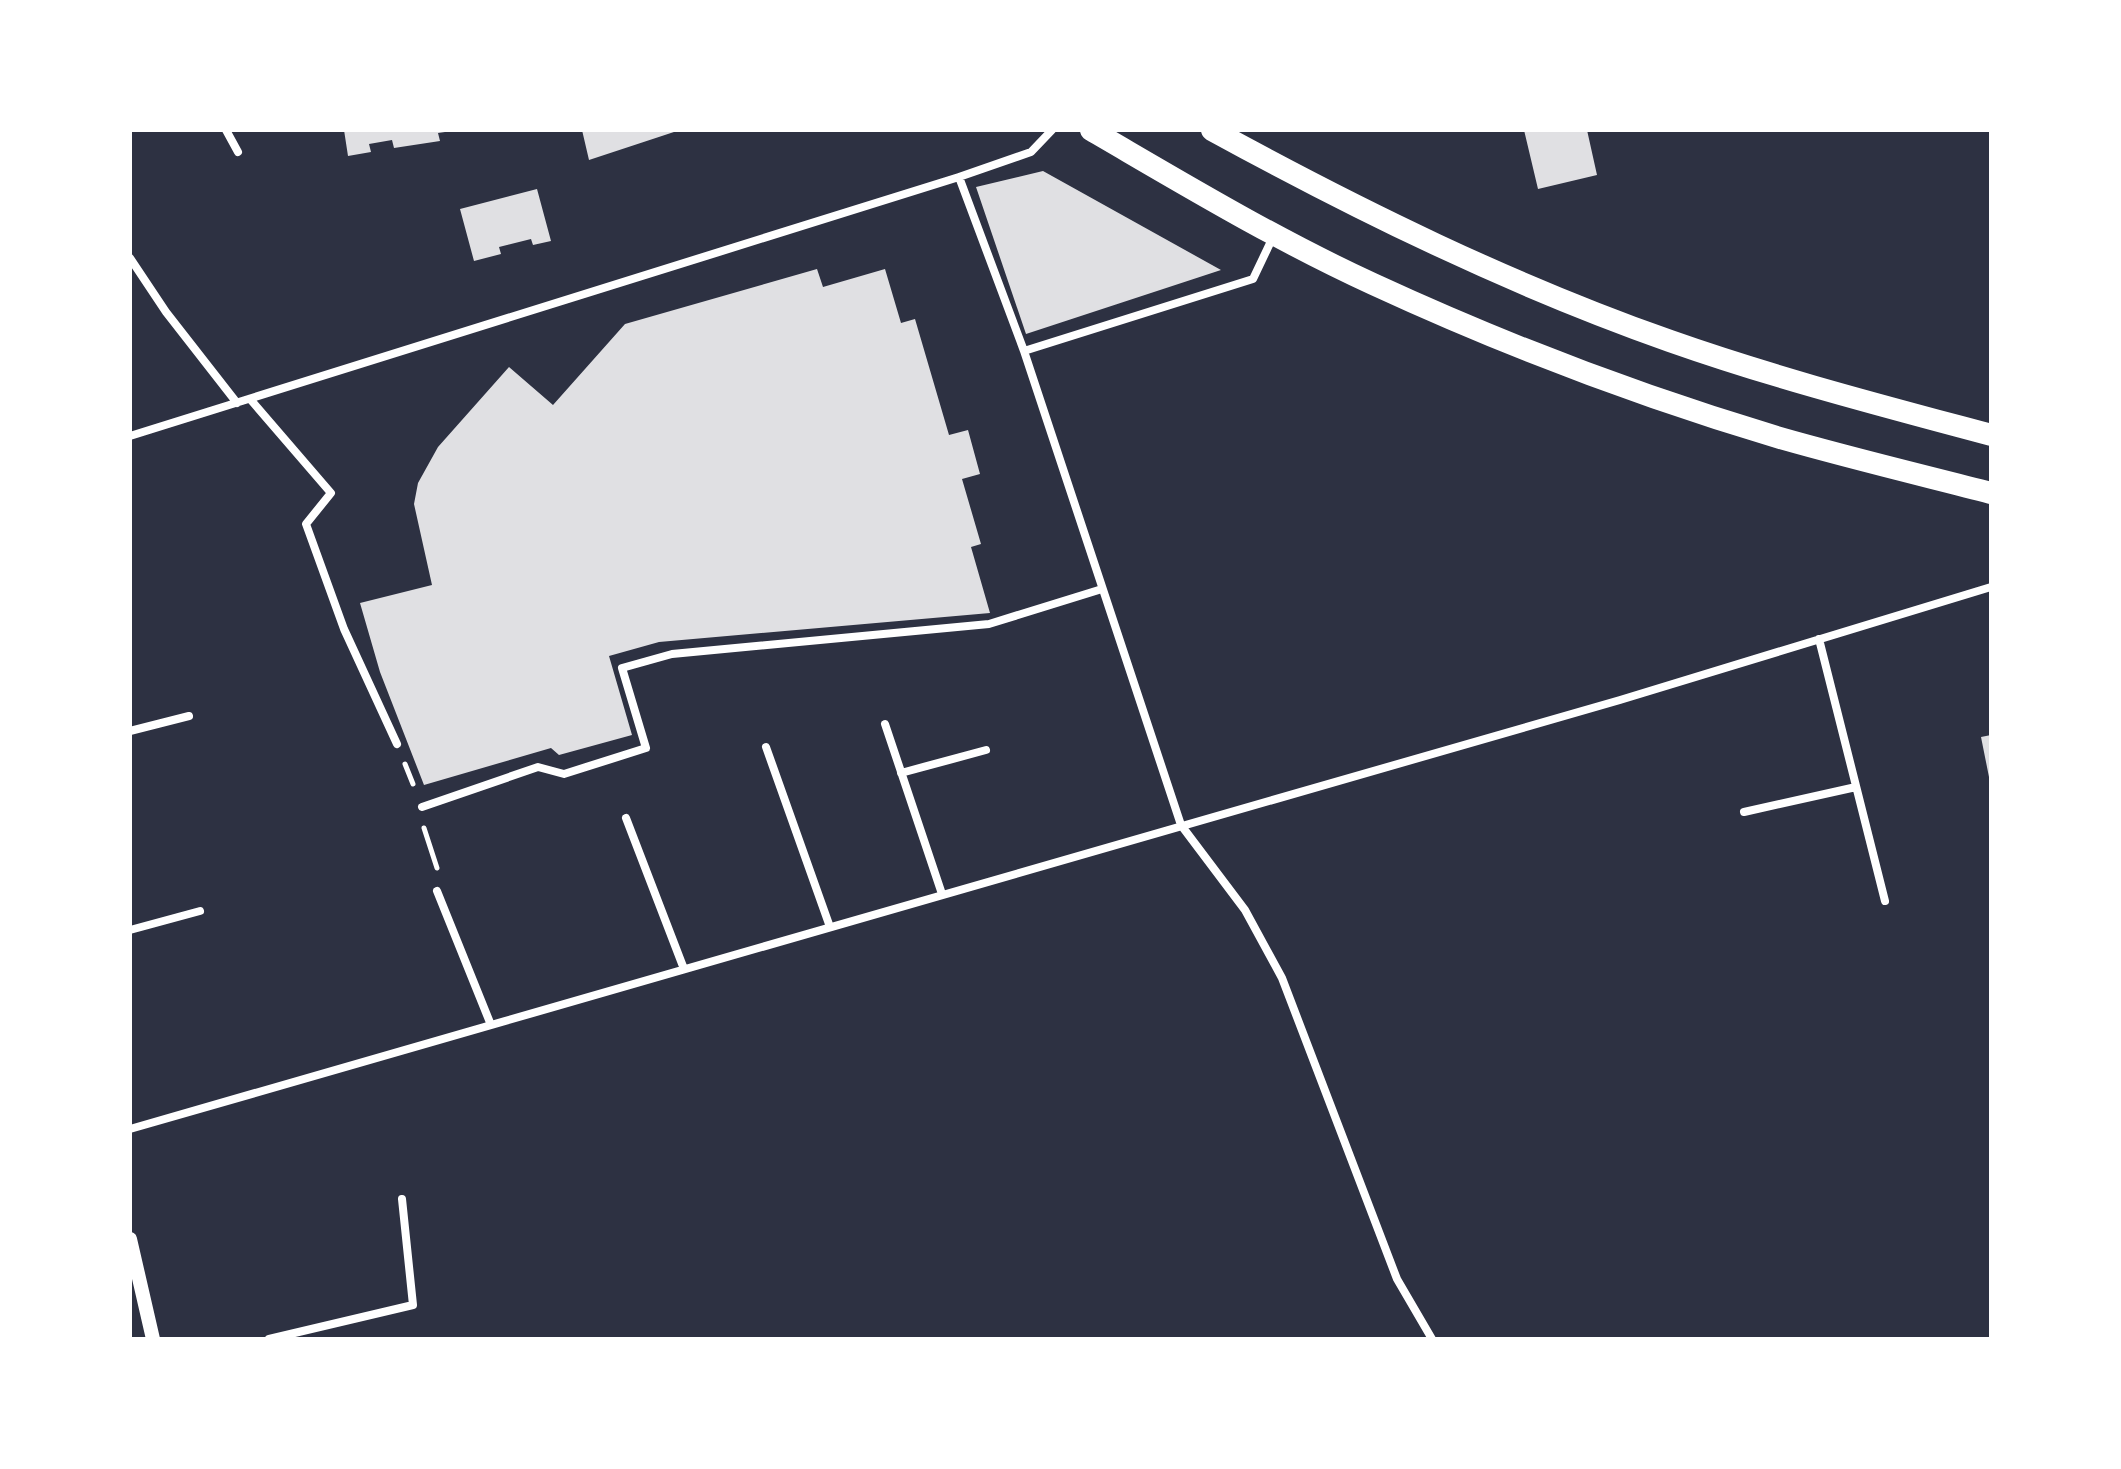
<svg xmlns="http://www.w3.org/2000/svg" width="2121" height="1469" font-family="Lora,serif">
<rect width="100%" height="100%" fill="#2d3142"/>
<path fill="#e0e0e3" d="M 344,130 L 445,130 L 445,132 L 438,133 L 440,141 L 394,148 L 392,140 L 369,144 L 371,152 L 348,156 Z
M 582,130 L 676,130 L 677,131 L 589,160 Z
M 1524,130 L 1587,130 L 1597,175 L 1538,189 Z
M 1043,171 L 1221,270 L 1026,334 L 976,187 Z
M 537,189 L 551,241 L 533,245 L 531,239 L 499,247 L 501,254 L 474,261 L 460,209 Z
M 817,269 L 823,287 L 885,269 L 901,323 L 915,319 L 949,435 L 968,430 L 980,474 L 962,479 L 981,544 L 971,547 L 990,613 L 659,642 L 609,656 L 632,735 L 559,755 L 551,748 L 424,785 L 380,672 L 360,603 L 432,585 L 414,504 L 418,483 L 438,447 L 509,367 L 553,405 L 625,324 Z
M 1991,735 L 1991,782 L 1990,782 L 1981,737 Z"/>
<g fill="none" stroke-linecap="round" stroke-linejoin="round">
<path stroke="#fff" stroke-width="5" d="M 405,764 L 413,784
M 424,828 L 437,868"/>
<path stroke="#fff" stroke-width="8" d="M 226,130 L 238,152
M 959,177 L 1024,351 L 1181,825 L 1245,910 L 1282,978 L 1397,1279 L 1432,1339
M 130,258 L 166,312 L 237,403
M 1024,351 L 1253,279 L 1273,237
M 250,399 L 331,493 L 306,524 L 344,629 L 397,744
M 130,436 L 959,177 L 1031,152 L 1052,130
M 1819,639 L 1885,901
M 885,724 L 942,894
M 130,731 L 189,716
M 766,747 L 830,927
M 901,773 L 986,750
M 422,807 L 538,767 L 564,774 L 646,748 L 622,668 L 672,654 L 989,624 L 1102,589
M 1744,812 L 1856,787
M 626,818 L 684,969
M 437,891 L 491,1025
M 130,930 L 200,911
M 130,1129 L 1620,700 L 1991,587
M 269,1339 L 413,1305 L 402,1199"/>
<path stroke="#fff" stroke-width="14" d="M 130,1239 L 153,1339"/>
<path stroke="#fff" stroke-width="22" d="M 1091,130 C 1184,184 1275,239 1373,284 C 1503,344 1642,397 1780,438 C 1850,458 1921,475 1991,493
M 1212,130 C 1360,211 1511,285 1670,341 C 1775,378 1883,406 1991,435"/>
</g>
<rect width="2121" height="1469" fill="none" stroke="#ffffff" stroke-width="264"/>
</svg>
